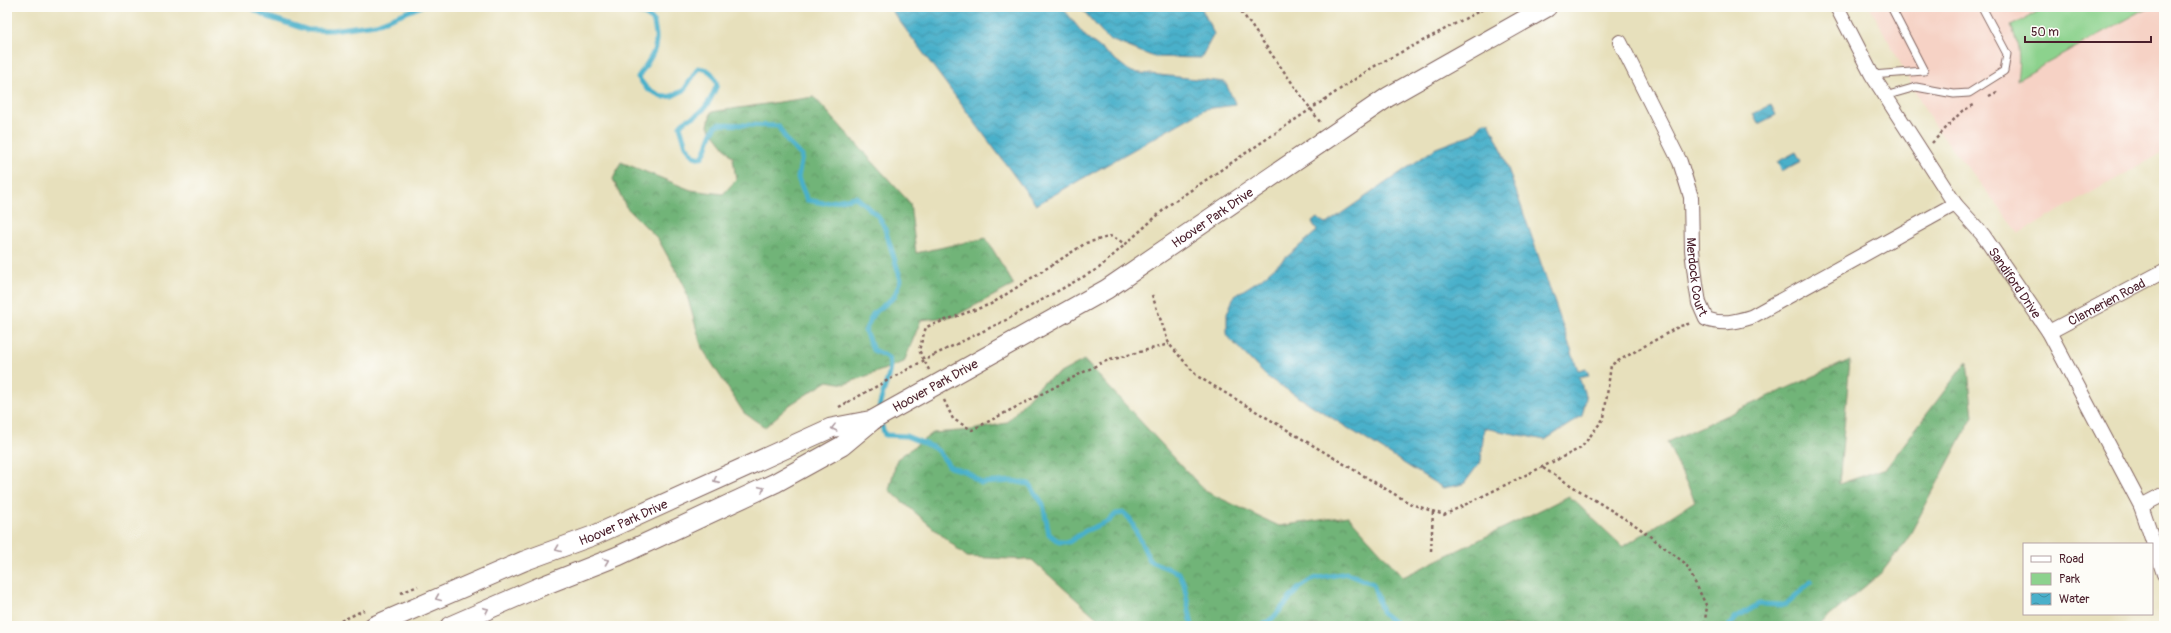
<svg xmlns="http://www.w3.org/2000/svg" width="2171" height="633" font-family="Pangolin,sans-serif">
<defs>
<pattern id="forest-crowns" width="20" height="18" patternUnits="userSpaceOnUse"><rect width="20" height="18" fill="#71b478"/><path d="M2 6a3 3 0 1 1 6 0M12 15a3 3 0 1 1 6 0" fill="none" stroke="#5f9263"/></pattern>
<pattern id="water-waves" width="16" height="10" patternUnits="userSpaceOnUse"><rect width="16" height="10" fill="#4ab0ca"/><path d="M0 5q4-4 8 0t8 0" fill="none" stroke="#408fa4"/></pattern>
</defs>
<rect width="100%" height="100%" fill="#fdfcf7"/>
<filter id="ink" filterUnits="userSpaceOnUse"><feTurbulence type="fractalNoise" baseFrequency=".025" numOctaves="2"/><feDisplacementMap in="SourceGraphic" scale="8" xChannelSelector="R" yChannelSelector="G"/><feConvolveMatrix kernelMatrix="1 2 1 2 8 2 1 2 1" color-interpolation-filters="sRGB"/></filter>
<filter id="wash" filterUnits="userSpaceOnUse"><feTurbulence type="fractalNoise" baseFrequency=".012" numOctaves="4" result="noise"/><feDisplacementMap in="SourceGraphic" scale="16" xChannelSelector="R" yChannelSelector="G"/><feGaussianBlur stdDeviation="0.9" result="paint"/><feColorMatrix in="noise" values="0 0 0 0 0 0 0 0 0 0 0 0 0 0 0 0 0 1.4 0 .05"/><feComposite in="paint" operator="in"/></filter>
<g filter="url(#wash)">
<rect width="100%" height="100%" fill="#e7e0bc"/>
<path fill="#f6d2c5" d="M 1870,7 L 2164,7 L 2164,152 L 2019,233 L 1933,124 Z"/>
<path fill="#8cd28d" stroke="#6b785c" d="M 2046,7 L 2149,7 L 2017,80 C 2020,57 2020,47 2011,26 Z"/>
<path fill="url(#forest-crowns)" stroke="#5e6a52" d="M 814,97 L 910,203 L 916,253 L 986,238 L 1014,285 L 955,316 L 921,320 L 904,362 L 845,384 L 828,381 L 791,404 L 765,427 L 744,413 L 702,348 L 684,285 L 658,239 L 626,207 L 613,179 L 621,162 L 691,190 L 723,194 L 736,180 L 733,158 L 708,126 L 711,112 Z
M 1084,360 L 1205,491 L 1279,526 L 1348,516 L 1403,577 L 1569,496 L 1623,547 L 1695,501 L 1667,442 L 1850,360 L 1839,484 L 1886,468 L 1967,361 L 1973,416 L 1907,540 L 1882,572 L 1818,626 L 1106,626 L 1032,560 L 967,557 L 889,490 L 897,459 L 933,433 L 972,430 L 1006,423 L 1042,383 Z"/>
<path fill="url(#water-waves)" stroke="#4a687a" d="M 889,7 L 1062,7 L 1085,36 L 1131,72 L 1225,82 L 1236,105 L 1205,109 L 1036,205 Z
M 1080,7 L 1201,7 L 1214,34 L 1201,58 L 1154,57 L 1108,39 Z
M 1771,105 L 1776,115 L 1758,124 L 1753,114 Z
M 1484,122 L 1489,122 L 1501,148 L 1578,370 L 1586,368 L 1589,375 L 1579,377 L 1586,398 L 1582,416 L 1545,440 L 1484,428 L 1481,461 L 1464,484 L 1443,488 L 1267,377 L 1227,336 L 1227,314 L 1234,296 L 1261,279 L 1317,231 L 1312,222 L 1317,218 L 1326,224 L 1436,148 L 1473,134 Z
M 1796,152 L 1801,161 L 1782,171 L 1777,162 Z"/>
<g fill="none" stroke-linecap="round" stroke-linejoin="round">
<path stroke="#4ab0ca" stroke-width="5" d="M 250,7 L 268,17 L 308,30 L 332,30 L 376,24 L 420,7
M 617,7 L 619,9 L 644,14 L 653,20 C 661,47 653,55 638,77 L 647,89 L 664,97 L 672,96 L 684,90 L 698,68 C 710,69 714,74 717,85 C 712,96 708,107 698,114 C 692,119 684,119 680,126 L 686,146 L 694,156 L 701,158 C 710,149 706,136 718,124 L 778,126 L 789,144 L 802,156 L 798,178 L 807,200 L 824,203 L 856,197 L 877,215 L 884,226 L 901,280 L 894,297 L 873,314 L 865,331 L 873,350 C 877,352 883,354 887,357 C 897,366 878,399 879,411
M 880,421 L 885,435 L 906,436 L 933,447 L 939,452 L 950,467 L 967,472 L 981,483 L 1013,481 L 1029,484 L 1043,504 L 1049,534 L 1059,542 L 1069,542 L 1085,531 L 1109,521 L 1116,514 L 1124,513 L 1130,519 L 1150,561 L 1179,573 L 1184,584 L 1192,626
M 1262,626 L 1274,617 L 1298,589 L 1313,579 L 1347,573 L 1373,584 L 1383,614 L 1400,626
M 1729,626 L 1734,619 L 1759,604 L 1785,605 L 1811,582"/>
</g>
</g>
<g filter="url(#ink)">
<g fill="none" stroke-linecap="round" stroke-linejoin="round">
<defs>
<path id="lane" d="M 1872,75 L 1924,71 L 1891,7
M 1885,96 L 1916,87 L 1954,94 L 1969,93 L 2004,71 L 2007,54 L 1982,7"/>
<g id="street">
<path id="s1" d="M 1837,7 L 1872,75 L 1955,204 L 1983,235 L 2049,332 L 2141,506 L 2164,574"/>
<path id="s2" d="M 1620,42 L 1680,162 L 1691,197 L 1692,250 L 1696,284 L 1699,303 L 1706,319 C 1723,325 1735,322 1751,317 L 1955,204"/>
<path id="s3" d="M 2049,332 L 2164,271"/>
<path d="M 2141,506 L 2164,494"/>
</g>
<g id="secondary">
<path id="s4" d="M 952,376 L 1107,289 L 1388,97 L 1547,7"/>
<path id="s5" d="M 374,626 L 524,561 L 595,535 L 831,428 L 873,420"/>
<path d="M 450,626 L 537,588 L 618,556 L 775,483 L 842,446 L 872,421"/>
</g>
</defs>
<use href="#lane" stroke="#81635e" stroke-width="9"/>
<use href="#street" stroke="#81635e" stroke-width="16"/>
<use href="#secondary" stroke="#81635e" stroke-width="21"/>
<path stroke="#81635e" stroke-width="2.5" stroke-dasharray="3 3" stroke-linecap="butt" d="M 1238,7 L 1320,122
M 1989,96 L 1999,91
M 1932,143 L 1962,111 L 1974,105
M 1152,295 L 1169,344 L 1197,376 L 1411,504 L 1444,515 L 1581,448 L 1604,418 L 1611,365 L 1680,326 L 1692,323
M 934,355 L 1006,320 L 1099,268 L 1169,205 L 1373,67 L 1487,7
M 929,370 L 919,350 L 926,327 L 991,304 L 1086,243 L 1112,236 L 1125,244
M 944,400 L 953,419 L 972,430 L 1103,362 L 1169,344
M 839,407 L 848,402
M 1543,468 L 1638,527 L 1686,564 L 1707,607 L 1704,626
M 1431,551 L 1433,511
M 401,593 L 418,586
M 330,626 L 364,610"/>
<use href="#lane" stroke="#fff" stroke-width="7"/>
<use href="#street" stroke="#fff" stroke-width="14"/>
<use href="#secondary" stroke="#fff" stroke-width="19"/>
<defs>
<path id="secondary-bridge" d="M 873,420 L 952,376"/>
</defs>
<use href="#secondary-bridge" stroke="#81635e" stroke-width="21" stroke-linecap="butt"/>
<path stroke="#81635e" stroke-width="2.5" stroke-dasharray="3 3" stroke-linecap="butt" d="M 848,402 L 934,355"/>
<use href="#secondary-bridge" stroke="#fff" stroke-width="19"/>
</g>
<defs><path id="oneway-chevron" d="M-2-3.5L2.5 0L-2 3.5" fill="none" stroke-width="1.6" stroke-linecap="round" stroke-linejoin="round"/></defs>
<g stroke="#ae9aa0">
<use href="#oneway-chevron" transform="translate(834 428) rotate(166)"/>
<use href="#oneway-chevron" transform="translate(716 480) rotate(156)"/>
<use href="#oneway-chevron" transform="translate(762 489) rotate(-25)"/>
<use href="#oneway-chevron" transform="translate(558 549) rotate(159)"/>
<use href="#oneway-chevron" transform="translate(606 561) rotate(-21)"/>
<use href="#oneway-chevron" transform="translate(438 598) rotate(157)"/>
<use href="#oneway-chevron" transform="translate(486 610) rotate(-24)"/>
</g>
</g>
<g text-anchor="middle" stroke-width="3" stroke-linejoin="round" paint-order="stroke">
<g font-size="13" fill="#4a1f2b" stroke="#fdfcf7">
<text dy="5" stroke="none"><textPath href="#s4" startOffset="305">Hoover Park Drive</textPath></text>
<text dy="5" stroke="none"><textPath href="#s2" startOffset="251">Merdock Court</textPath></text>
<text dy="5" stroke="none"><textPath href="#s1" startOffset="329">Sandiford Drive</textPath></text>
<text dy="5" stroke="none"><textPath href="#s3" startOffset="65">Clamerien Road</textPath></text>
<text transform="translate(935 385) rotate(-29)" y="5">Hoover Park Drive</text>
<text dy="5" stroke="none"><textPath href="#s5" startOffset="270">Hoover Park Drive</textPath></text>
</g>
</g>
<rect width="2171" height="633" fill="none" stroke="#fdfcf7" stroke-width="24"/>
<rect x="2023" y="543" width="130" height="72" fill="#fdfcf7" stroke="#b5a4a5"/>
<rect x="2031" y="556" width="20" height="6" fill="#ffffff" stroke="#b5a4a5"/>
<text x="2059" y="563" font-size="12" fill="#4a1f2b">Road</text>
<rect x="2031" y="573" width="20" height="12" fill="#8cd28d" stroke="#b5a4a5"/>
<text x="2059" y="583" font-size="12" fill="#4a1f2b">Park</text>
<rect x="2031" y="593" width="20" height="12" fill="url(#water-waves)" stroke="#b5a4a5"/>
<text x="2059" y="603" font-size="12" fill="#4a1f2b">Water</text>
<path d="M2025 36v6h126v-6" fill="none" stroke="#4a1f2b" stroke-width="2"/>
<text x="2031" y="36" font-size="12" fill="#4a1f2b" stroke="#fdfcf7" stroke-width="3" paint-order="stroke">50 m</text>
</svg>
